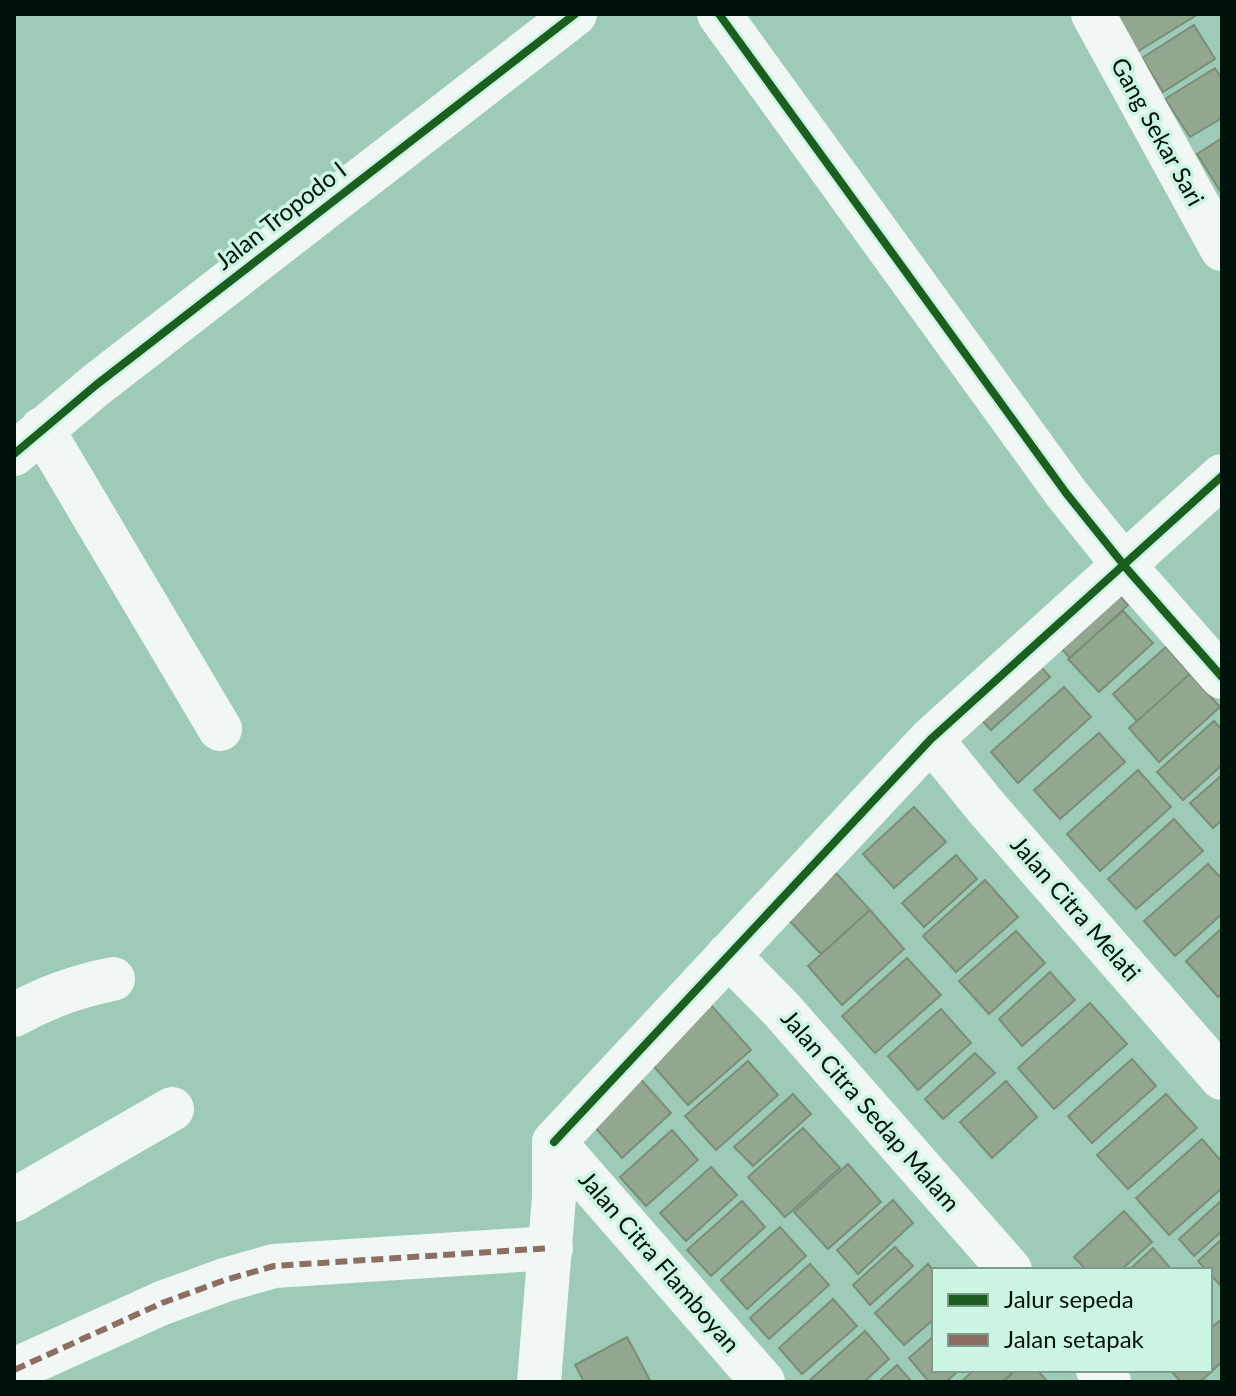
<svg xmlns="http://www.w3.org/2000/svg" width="1236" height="1396" font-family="Lato,sans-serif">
<rect width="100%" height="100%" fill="#9dcbb8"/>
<path fill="#93a790" stroke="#7a8e77" stroke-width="2" d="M 1115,14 L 1193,14 L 1195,16 L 1132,55 Z
M 1194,25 L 1215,59 L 1163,92 L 1142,58 Z
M 1215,68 L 1222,79 L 1222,118 L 1190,137 L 1165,99 Z
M 1222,138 L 1222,194 L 1197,154 Z
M 1109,584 L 1128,605 L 1070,658 L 1051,637 Z
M 1123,611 L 1153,643 L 1099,692 L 1068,659 Z
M 1166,647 L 1190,674 L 1137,721 L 1113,694 Z
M 1033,658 L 1050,677 L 991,730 L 973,711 Z
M 1190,674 L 1220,707 L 1159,762 L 1129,728 Z
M 1064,687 L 1091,717 L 1018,783 L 991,752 Z
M 1214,721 L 1222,730 L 1222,765 L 1183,800 L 1157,772 Z
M 1099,733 L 1125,762 L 1060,819 L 1034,790 Z
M 1138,770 L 1171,807 L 1100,871 L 1067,834 Z
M 1222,775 L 1222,820 L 1213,828 L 1190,803 Z
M 914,807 L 946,842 L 894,888 L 863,854 Z
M 1174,819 L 1203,851 L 1136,909 L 1108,879 Z
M 956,855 L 977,879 L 924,927 L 902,903 Z
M 1208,864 L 1222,879 L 1222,914 L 1175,956 L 1144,921 Z
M 836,873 L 870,910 L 821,954 L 786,917 Z
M 985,880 L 1018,917 L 956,972 L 923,936 Z
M 870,910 L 904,949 L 842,1005 L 808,966 Z
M 1222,928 L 1222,993 L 1218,997 L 1186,961 Z
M 1016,931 L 1045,963 L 989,1014 L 959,981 Z
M 907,958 L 941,995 L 875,1053 L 842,1016 Z
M 1050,972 L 1075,1000 L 1022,1046 L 999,1019 Z
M 1090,1003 L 1127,1044 L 1054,1109 L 1018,1068 Z
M 710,1004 L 751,1050 L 688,1105 L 648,1060 Z
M 941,1009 L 971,1043 L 918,1090 L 888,1056 Z
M 975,1053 L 995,1073 L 943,1119 L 925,1099 Z
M 1132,1059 L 1156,1086 L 1092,1143 L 1068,1116 Z
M 748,1061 L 778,1095 L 716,1150 L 685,1116 Z
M 636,1074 L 671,1113 L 622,1158 L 587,1118 Z
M 1006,1081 L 1037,1117 L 992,1158 L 960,1122 Z
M 793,1094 L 811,1114 L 753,1166 L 734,1147 Z
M 1166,1094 L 1197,1128 L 1128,1189 L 1097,1155 Z
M 803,1128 L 840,1168 L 785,1217 L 748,1177 Z
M 672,1130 L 698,1160 L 646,1206 L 620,1177 Z
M 1202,1139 L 1222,1162 L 1222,1188 L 1169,1235 L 1136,1198 Z
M 848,1164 L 881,1202 L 828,1249 L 794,1212 Z
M 711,1167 L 737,1195 L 686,1241 L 660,1213 Z
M 893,1200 L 913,1223 L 858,1274 L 837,1250 Z
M 1222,1200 L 1222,1231 L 1194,1256 L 1179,1239 Z
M 742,1201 L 765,1227 L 711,1276 L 687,1250 Z
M 1124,1211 L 1152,1242 L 1121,1270 L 1086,1270 L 1074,1257 Z
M 780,1227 L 806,1256 L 747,1309 L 721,1280 Z
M 1222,1239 L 1222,1284 L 1220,1285 L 1210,1274 L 1210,1270 L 1206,1270 L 1198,1261 Z
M 895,1247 L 913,1266 L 870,1305 L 853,1285 Z
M 1153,1248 L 1172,1270 L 1129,1270 Z
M 810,1264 L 829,1285 L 769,1339 L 750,1318 Z
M 928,1264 L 934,1271 L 934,1319 L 904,1345 L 875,1313 Z
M 833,1299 L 857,1326 L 802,1374 L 779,1348 Z
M 1219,1321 L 1222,1324 L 1222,1362 L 1200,1382 L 1181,1382 L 1170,1370 L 1210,1370 L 1210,1329 Z
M 865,1331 L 889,1359 L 864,1382 L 812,1382 L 810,1380 Z
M 934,1336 L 934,1370 L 959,1370 L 946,1382 L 929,1382 L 909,1358 Z
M 627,1337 L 651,1382 L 584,1382 L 575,1365 Z
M 897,1365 L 912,1382 L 878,1382 Z
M 974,1370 L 1016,1370 L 1003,1382 L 961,1382 Z
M 1015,1370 L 1037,1370 L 1048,1382 L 1002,1382 Z"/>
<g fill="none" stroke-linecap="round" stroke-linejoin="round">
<path stroke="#f0f7f4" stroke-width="44" d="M 719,14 L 1066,493 L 1127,569 L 1222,677
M 1093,14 L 1222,249
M 42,429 L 220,729
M 931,739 L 986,807 L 1222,1078
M 728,955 L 782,1010 L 1010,1270
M 14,1015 C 46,997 77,986 113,979
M 554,1142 L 931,739 L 1222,476
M 554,1142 L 763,1382
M 14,1200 L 172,1109
M 14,1370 L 162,1303 L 225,1280 L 274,1266 L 551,1248
M 1098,1370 L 1109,1382
M 539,1382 L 554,1197 L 554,1142"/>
<path stroke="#f0f7f4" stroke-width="44" d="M 14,454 L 96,385 L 575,14"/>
<path stroke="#8d6e63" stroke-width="6" stroke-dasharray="12 6" stroke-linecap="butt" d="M 14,1370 L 162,1303 L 225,1280 L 274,1266 L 551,1248"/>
<defs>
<path id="cycleway" d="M 719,14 L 1066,493 L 1127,569 L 1222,677
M 14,454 L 96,385 L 575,14
M 554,1142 L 931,739 L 1222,476"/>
</defs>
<use href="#cycleway" stroke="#cdf5e3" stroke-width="13"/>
<use href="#cycleway" stroke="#1b5e20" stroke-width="8"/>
</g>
<g text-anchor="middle" stroke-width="7" stroke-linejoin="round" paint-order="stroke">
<g font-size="24" fill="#00130a" stroke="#cdf5e3">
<text transform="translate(1157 132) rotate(61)" y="8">Gang Sekar Sari</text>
<text transform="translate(281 216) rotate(-38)" y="8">Jalan Tropodo I</text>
<text transform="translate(1075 909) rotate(49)" y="8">Jalan Citra Melati</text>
<text transform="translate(870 1111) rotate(49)" y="8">Jalan Citra Sedap Malam</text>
<text transform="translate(659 1262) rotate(49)" y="8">Jalan Citra Flamboyan</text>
</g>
</g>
<rect width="1236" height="1396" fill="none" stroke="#00130a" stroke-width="32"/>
<rect x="932" y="1268" width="280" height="104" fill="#cdf5e3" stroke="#7b9b8c" stroke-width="2"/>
<rect x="948" y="1294" width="40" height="12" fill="#1b5e20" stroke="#7b9b8c" stroke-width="2"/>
<text x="1004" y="1308" font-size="24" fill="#00130a">Jalur sepeda</text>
<rect x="948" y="1334" width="40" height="12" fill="#8d6e63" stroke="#7b9b8c" stroke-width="2"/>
<text x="1004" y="1348" font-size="24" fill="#00130a">Jalan setapak</text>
</svg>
